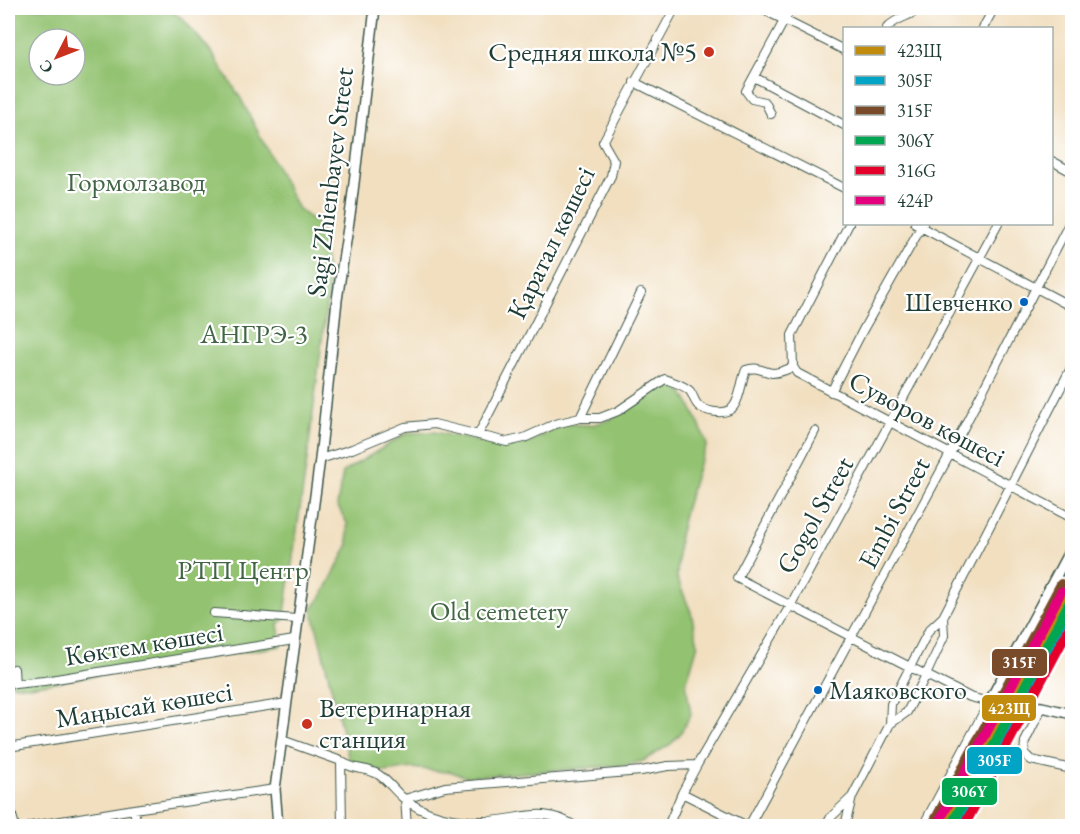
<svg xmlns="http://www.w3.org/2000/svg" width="1080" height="834" font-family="'EB Garamond',serif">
<rect width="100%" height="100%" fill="#fff"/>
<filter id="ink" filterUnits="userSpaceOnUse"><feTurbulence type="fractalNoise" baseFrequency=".0167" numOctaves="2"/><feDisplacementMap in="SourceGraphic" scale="12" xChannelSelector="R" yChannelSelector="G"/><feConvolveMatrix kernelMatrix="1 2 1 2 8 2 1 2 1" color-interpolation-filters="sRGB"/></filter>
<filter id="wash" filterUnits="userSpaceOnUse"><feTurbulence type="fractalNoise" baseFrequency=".008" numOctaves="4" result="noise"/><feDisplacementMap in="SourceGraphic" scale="24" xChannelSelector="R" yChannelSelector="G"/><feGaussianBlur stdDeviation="1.35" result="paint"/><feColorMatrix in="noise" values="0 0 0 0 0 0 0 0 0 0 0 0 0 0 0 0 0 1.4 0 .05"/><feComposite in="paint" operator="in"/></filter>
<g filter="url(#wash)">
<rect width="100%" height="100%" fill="#f1dfc0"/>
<path fill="#93c271" stroke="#598052" stroke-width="1.5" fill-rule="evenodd" d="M 8,8 L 166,8 L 182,18 L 212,53 L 240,97 L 298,209 L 320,226 L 329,285 L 307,460 L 284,620 L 278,624 L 281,646 L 30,686 L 8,684 L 8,656 L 14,668 L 18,667 L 8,655 ZM 39,39 L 75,39 L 75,75 L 39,75 Z
M 659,386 C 664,386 673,384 678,388 C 688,396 703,432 707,445 L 699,464 L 684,514 L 679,538 L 677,578 L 691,612 L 698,644 L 686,684 L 691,714 L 680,734 L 671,744 L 643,761 L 626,765 L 466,777 L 449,771 L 445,772 L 412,768 L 385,772 L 350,764 L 312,609 L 323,594 L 348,546 L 347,523 L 337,505 L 343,472 L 407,433 L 435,432 L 504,447 L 529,443 L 556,428 L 567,424 L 591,425 L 609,420 Z"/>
<path fill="#76a863" stroke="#4a724c" stroke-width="1.5" d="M 1072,557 L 1072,580 L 1021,679 L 1009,674 Z
M 995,709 L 1004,710 L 942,826 L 929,826 L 989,713 Z"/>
</g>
<g filter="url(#ink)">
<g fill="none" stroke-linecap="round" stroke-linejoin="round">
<defs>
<path id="minor" d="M 760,8 L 844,50
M 887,28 C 896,17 910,17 920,8
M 983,28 L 994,8
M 754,77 L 844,125
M 634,82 L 844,188
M 771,114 L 765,102 L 752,99 L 746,91 L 791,8
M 1052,161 L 1072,172
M 849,224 L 792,335 L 793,367 L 797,373 L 1072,518
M 915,224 L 1072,307
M 831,392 L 864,328 L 923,224
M 580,418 L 641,293
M 815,431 L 737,578 L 910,667 L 970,697 L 989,702 L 923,826
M 478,435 L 611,176 L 614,161 L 603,142 L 675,8
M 320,459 L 352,449 L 405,427 L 434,424 L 507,442 L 524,438 L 555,424 L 580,418 L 600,418 L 618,411 L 665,379 C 673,382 684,385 690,391 C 694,396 694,403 700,407 C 709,412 727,416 734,406 C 741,396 741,381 746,370 C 757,366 761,371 772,373 C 780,373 786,370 793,367
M 214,613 L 297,619
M 8,672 L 14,669 L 15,684 L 44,681 L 294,640
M 1042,707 L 1025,742 L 1024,753 L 1031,760 L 1072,769
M 890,724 L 907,712 L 926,675 L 944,636 L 943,617
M 282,740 L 341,761 C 353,771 368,767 379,775 C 388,781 394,790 402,797 C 424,816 457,822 485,821 C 521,821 539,804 575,826
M 8,745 L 8,802 L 15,826
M 8,747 L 287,703
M 341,761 L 342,826
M 682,793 L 747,826
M 405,799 L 445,787 L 641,771 L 668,766 L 697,765
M 405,799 L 407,826
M 134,809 L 137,826
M 31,826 L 134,809 L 275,789
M 668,826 L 682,793 L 697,765 L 790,606 L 998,224
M 749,826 L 950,454 L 1072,218
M 826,826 L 831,817 L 852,797
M 845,826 L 852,797 L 890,724 L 891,704 L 929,630 L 943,617 L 1072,366"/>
<path id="major" d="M 1072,546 L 989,702 L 1042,707 L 1072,714
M 278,826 L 275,789 L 320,459 L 337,300 L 351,208 L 375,8"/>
</defs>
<use href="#minor" stroke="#3e5549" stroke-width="10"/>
<use href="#major" stroke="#3e5549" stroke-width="12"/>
<use href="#minor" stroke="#fff" stroke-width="8"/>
<use href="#major" stroke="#fff" stroke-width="9"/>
<defs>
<path id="rail-1" d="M 946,826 L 1072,590"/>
<path id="rail-2" d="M 959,826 L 1072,615"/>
<path id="rail-3" d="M 935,820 L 1061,584"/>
<path id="rail-4" d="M 951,826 L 1072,598"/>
<path id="rail-5" d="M 964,826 L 1072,623"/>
<path id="rail-6" d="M 940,820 L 1061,592"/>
</defs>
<use href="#rail-1" stroke="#fff" stroke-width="15"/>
<use href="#rail-2" stroke="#fff" stroke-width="15"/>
<use href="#rail-3" stroke="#fff" stroke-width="15"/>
<use href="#rail-4" stroke="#fff" stroke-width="15"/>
<use href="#rail-5" stroke="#fff" stroke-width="15"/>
<use href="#rail-6" stroke="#fff" stroke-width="15"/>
<use href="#rail-1" stroke="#c18c0d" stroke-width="10"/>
<use href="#rail-2" stroke="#02a4c6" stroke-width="10"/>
<use href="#rail-3" stroke="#7a4b2a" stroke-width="10"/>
<use href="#rail-4" stroke="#00a651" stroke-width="10"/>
<use href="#rail-5" stroke="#e4002b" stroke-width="10"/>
<use href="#rail-6" stroke="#e5007d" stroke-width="10"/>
</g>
</g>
<g fill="#c8321e" stroke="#fff" stroke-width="2">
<circle cx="709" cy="52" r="6"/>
<circle cx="307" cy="724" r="6"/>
</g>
<g fill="#0065bd" stroke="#fff" stroke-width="2">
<circle cx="1024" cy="302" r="5"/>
<circle cx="818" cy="690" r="5"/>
</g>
<g text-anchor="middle" stroke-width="4.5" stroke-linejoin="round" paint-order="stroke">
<g font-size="26" fill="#1f3d34" stroke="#fff" text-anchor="end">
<text x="1013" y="311">Шевченко</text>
<text x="829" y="699" text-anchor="start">Маяковского</text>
</g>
<g font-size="27" fill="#1f3d34" stroke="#fff" text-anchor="end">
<text x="697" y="61">Средняя школа №5</text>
<text x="319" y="717" text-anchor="start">Ветеринарная<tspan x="319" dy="31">станция</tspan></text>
</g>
<g font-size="27" fill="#426546" stroke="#fff">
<text x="136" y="191">Гормолзавод</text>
<text x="254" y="343">АНГРЭ-3</text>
<text x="243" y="579">РТП Центр</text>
<text x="499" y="620">Old cemetery</text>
</g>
<g font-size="27" fill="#1f3d34" stroke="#fff">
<text transform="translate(330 182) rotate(-83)" y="9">Sagi Zhienbayev Street</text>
<text transform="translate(551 243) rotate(-64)" y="9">Қаратал көшесі</text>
<text transform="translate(927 419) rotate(28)" y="9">Суворов көшесі</text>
<text transform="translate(894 513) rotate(-62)" y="9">Embi Street</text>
<text transform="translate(815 515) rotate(-61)" y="9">Gogol Street</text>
<text transform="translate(144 644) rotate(-9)" y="9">Көктем көшесі</text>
<text transform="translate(144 705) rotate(-9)" y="9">Маңысай көшесі</text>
</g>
</g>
<g stroke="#fff" stroke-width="2">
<rect x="991" y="648" width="57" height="29" rx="6" fill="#7a4b2a"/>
<rect x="981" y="694" width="56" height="28" rx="6" fill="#c18c0d"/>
<rect x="966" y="746" width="57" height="29" rx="6" fill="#02a4c6"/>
<rect x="941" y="777" width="57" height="29" rx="6" fill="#00a651"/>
</g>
<g font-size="16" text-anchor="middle" font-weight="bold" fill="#fff">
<text x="1019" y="668">315F</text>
<text x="1009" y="714">423Щ</text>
<text x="994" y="766">305F</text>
<text x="969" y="797">306Y</text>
</g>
<rect width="1080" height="834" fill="none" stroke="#fff" stroke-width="30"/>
<rect x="843" y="27" width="210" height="198" fill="#ffffff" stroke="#a5b1ae" stroke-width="1.5"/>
<rect x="855" y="46" width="30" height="9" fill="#c18c0d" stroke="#a5b1ae" stroke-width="1.5"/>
<text x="897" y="57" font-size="18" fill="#1f3d34">423Щ</text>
<rect x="855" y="76" width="30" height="9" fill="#02a4c6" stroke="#a5b1ae" stroke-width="1.5"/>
<text x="897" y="87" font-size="18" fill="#1f3d34">305F</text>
<rect x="855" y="106" width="30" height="9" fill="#7a4b2a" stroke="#a5b1ae" stroke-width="1.5"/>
<text x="897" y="117" font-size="18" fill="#1f3d34">315F</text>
<rect x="855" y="136" width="30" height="9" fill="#00a651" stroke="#a5b1ae" stroke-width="1.5"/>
<text x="897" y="147" font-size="18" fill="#1f3d34">306Y</text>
<rect x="855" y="166" width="30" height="9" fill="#e4002b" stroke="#a5b1ae" stroke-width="1.5"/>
<text x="897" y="177" font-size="18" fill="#1f3d34">316G</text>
<rect x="855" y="196" width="30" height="9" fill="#e5007d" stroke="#a5b1ae" stroke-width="1.5"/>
<text x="897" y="207" font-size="18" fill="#1f3d34">424Р</text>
<g transform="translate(57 57) rotate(228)"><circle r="28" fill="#ffffff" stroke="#a5b1ae" stroke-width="1.5"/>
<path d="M0-4.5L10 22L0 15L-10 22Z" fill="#c8321e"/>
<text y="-9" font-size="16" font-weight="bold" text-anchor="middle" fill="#1f3d34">С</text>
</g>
</svg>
